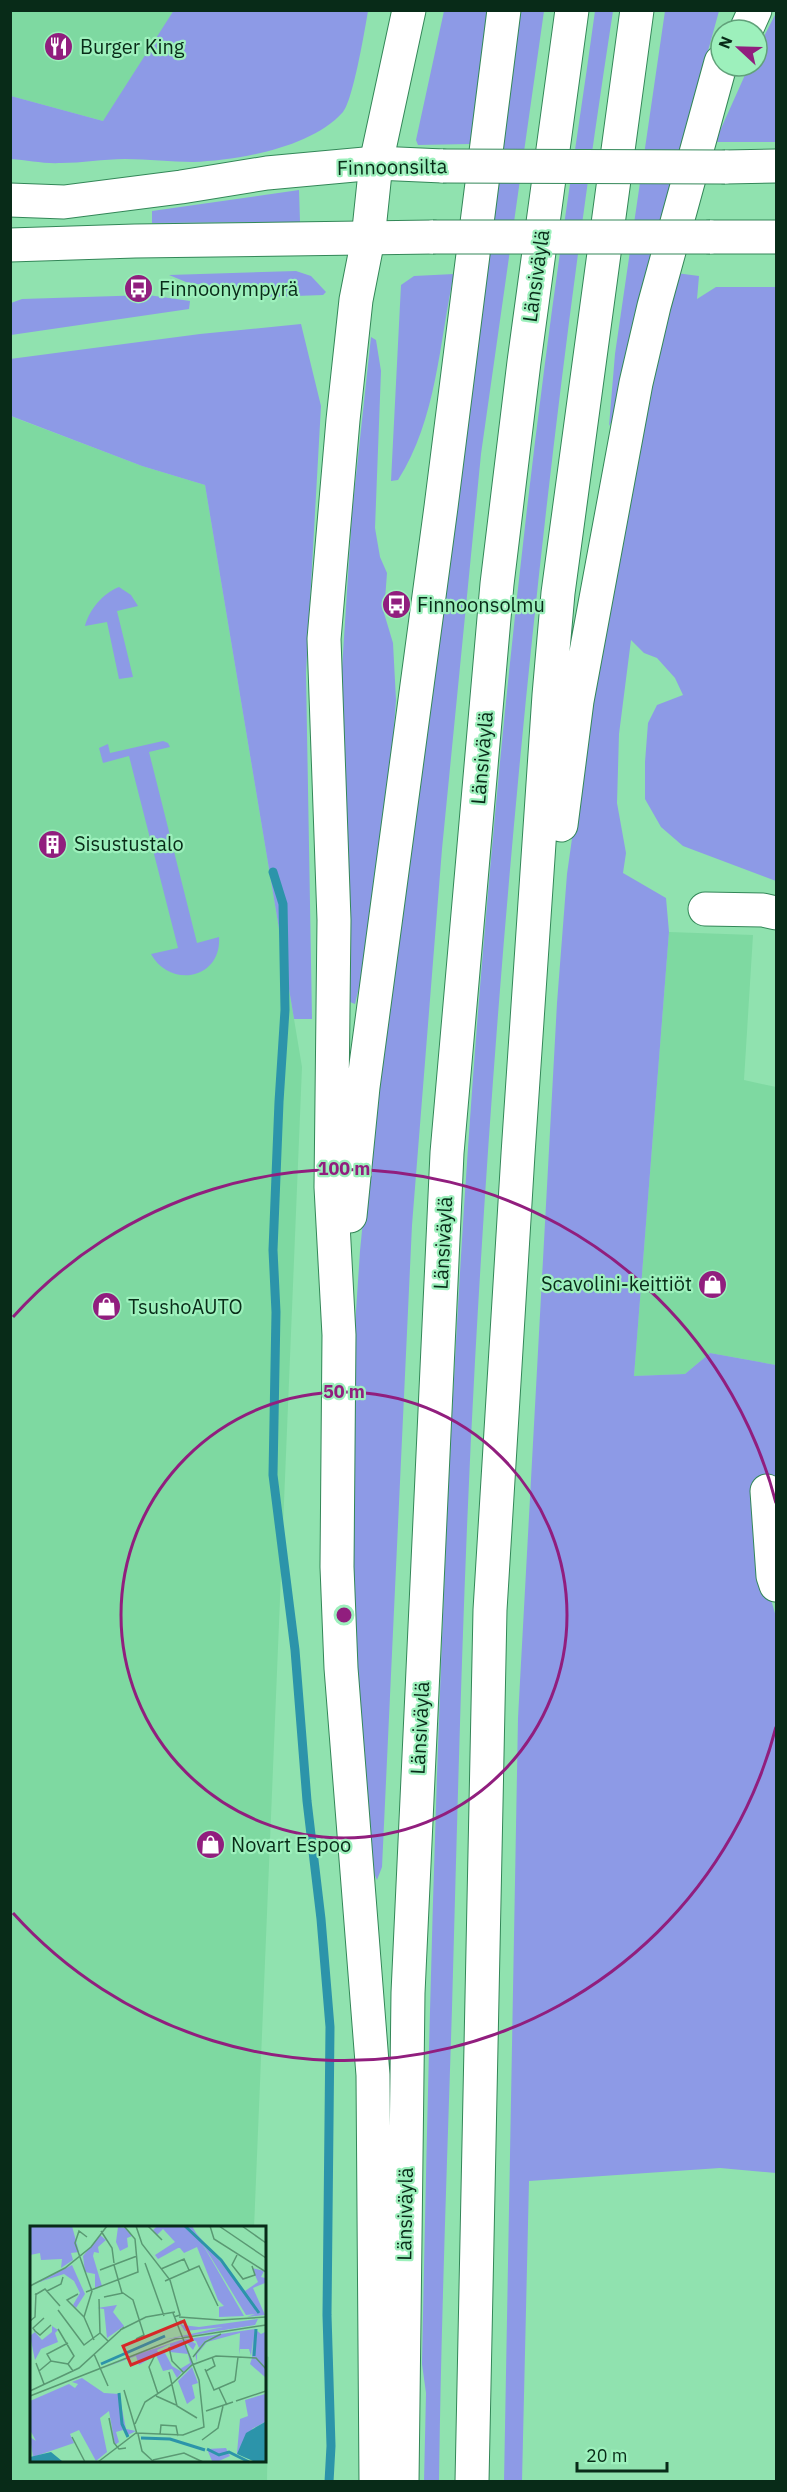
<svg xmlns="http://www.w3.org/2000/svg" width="787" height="2492" font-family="'IBM Plex Sans',sans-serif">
<rect width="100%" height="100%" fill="#90e2af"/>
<path fill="#7ed9a1" d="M 10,11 L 190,11 L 103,121 L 11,96 Z
M 10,416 L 142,466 L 205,485 L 302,1067 L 254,2228 L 32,2228 L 32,2460 L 264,2460 L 264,2355 L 269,2357 L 267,2481 L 11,2481 Z
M 669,932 L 753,935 L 744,1080 L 776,1087 L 776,1365 L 710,1353 L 685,1374 L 634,1376 Z"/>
<path fill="#8d9ae6" d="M 174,10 L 368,11 C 365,29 353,101 343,112 C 311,148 239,160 193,162 C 171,162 148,159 125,159 C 103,159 82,163 61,163 C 44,164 27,160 11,159 L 11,96 L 103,121 Z
M 444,11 L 487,11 L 470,144 L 418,145 L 416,140 Z
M 519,11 L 544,11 L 481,454 L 442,849 L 412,1225 L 382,1867 L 377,1880 L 372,1869 L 351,1581 L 350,1401 L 360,1251 L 376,1087 Z
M 595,11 L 613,11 C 544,458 500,909 475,1361 C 463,1576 458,1792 452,2008 C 447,2166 441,2324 439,2481 L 424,2482 L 426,2393 L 422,2364 C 432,1866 445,1367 490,870 C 505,701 523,532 545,363 C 560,245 579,128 595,11 Z
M 665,11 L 719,11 L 683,142 L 618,410 L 609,426 L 615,354 Z
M 776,13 L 776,142 L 715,142 L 749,66 L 757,66 L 757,50 Z
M 299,190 L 300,222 L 152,223 L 152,211 Z
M 296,271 L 311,276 L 326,292 L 323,295 L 268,297 L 245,295 L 232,290 L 186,282 L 169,275 Z
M 676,273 L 699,276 L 697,299 L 716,287 L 776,287 L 776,881 L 683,846 L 661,827 L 645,799 L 645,762 L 648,723 L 657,705 L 683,695 L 675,678 L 657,658 L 644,653 L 631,640 L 619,734 L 617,803 L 626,853 L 623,873 L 666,898 L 669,932 L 634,1376 L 685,1374 L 710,1353 L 776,1365 L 776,1535 L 766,1582 L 776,1617 L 776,2173 L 720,2168 L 529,2181 L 522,2481 L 504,2482 L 518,1718 L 557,1003 L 567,874 L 583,761 L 623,528 Z
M 454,274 C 439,343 437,419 398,480 L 391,481 L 401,285 L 414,276 Z
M 148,295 L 190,301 L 189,309 L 11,335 L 11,303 L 22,299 Z
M 301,324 L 321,406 L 306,673 L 312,1019 L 294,1019 L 205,485 L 142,466 L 11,416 L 10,359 L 200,334 Z
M 371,337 L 376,340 L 381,371 L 375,528 L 380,557 L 387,573 L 384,613 L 393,643 L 396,700 L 392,755 L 361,979 L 355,1004 L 350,1002 L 342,669 L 352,513 Z
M 119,587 L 131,595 L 138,606 L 117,611 L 133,677 L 119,679 L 107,622 L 85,626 C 89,610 103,593 119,587 Z
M 163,741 L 168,743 L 170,747 L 149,752 L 197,943 L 219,937 C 222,979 170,989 151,954 L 178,948 L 129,756 L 103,763 L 99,748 L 108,744 L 110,753 Z"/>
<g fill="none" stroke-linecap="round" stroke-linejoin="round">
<path stroke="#2c94aa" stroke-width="9" d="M 273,872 L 283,904 L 285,1010 L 279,1102 L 273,1250 L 276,1312 L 273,1475 L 295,1650 L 307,1801 L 321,1919 L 330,2027 L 327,2315 L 331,2446 L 329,2482"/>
<defs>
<path id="minor" d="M 705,909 L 763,910 L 776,913
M 767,1491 L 773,1576 L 776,1585"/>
<path id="primary" d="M 725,167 L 776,166
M 10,200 L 64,202 L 181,187 L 267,173 L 376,163 L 443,166
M 710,237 L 776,237
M 10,245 L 135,241 L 433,237"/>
<path id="motorway" d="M 746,30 L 755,10
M 561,825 L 577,701 L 636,383 L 654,306 L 721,62
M 350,1216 L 363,1087 L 441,507 L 504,10
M 376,2482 L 373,2075 L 341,1668 L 337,1567 L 339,1335 L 331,1187 L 334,920 L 324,639 L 343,420 L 356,300 L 368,239 L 376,163 L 409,10
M 402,2482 L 408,1993 L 447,1153 L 497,584 L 524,362 L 572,10
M 472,2482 L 490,1610 L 518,1154 L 549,695 L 558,593 L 637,10"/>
</defs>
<use href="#minor" stroke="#338758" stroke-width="35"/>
<use href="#primary" stroke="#338758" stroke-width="35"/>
<use href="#motorway" stroke="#338758" stroke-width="35"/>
<use href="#minor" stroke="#fff" stroke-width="33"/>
<use href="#primary" stroke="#fff" stroke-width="33"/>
<use href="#motorway" stroke="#fff" stroke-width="33"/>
<defs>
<path id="primary-bridge" d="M 443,166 L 725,167
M 433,237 L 710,237"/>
</defs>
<use href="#primary-bridge" stroke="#338758" stroke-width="35" stroke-linecap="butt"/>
<use href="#primary-bridge" stroke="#fff" stroke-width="33"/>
</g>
<g fill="none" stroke="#911e7e" stroke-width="3">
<circle cx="344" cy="1615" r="223"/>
<path d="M776 1727A446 446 0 0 1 13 1913M13 1317A446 446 0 0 1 776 1503"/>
</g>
<defs>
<symbol id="restaurant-disc" viewBox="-11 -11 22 22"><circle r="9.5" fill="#911e7e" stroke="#9df0bc"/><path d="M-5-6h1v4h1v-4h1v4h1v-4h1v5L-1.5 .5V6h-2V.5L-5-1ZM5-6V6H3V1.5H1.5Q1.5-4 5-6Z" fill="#fff"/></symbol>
<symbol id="bus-disc" viewBox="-11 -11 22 22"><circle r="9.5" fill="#911e7e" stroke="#9df0bc"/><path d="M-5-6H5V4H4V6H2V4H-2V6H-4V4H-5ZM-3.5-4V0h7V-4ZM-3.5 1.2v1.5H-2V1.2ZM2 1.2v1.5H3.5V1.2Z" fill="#fff"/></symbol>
<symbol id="building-disc" viewBox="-11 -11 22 22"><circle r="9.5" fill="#911e7e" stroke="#9df0bc"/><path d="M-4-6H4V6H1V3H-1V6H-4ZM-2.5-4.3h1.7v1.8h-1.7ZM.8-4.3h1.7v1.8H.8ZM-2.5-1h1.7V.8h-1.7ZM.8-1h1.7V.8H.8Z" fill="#fff"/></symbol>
<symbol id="shop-disc" viewBox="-11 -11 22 22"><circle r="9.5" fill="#911e7e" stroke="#9df0bc"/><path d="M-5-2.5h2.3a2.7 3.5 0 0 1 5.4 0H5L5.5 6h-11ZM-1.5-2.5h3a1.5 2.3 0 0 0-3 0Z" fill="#fff"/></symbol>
</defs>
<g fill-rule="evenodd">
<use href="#restaurant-disc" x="42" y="30" width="33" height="33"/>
<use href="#bus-disc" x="122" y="272" width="33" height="33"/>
<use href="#bus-disc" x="380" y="588" width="33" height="33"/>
<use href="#building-disc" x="36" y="828" width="33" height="33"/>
<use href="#shop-disc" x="696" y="1268" width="33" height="33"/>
<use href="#shop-disc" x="90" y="1290" width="33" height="33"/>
<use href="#shop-disc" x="194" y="1828" width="33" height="33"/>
</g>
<g text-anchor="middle" stroke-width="4.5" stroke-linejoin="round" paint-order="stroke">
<g font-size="20" fill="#082b18" stroke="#9df0bc" text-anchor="start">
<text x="80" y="54">Burger King</text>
<text x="159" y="296">Finnoonympyrä</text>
<text x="417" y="612">Finnoonsolmu</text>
<text x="74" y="851">Sisustustalo</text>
<text x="692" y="1291" text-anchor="end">Scavolini-keittiöt</text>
<text x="128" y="1314">TsushoAUTO</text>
<text x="231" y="1852">Novart Espoo</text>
</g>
<g font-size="20" fill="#082b18" stroke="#9df0bc">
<text transform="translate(392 167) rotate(-1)" y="7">Finnoonsilta</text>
<text transform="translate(536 276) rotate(-82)" y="7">Länsiväylä</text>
<text transform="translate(482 758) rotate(-85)" y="7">Länsiväylä</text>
<text transform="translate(443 1243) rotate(-87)" y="7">Länsiväylä</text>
<text transform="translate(420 1728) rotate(-87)" y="7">Länsiväylä</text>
<text transform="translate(405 2214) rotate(-89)" y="7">Länsiväylä</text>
</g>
</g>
<g transform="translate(30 2226)">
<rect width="236" height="236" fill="#90e2af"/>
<path d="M 0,0 L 42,0 L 49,26 L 41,27 L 43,34 L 31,42 L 32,33 L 11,34 L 10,27 L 0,29 ZM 127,0 L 162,0 L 214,90 L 189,91 L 189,81 L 194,80 L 188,74 L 167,21 L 154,27 L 150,22 L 144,22 L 148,22 L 128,33 L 125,29 L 145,16 L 133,3 L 127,9 L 123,4 ZM 88,1 L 95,2 L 102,10 L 97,12 L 98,21 L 90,25 L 86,16 ZM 166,7 L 215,65 L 228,56 L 222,42 L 234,45 L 231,51 L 235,52 L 235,57 L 223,62 L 235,89 L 217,91 L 225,88 L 216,89 ZM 70,9 L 76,14 L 68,21 L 69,27 L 64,26 L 63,30 L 72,60 L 65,62 L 65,48 L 55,46 L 53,30 ZM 42,39 L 55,68 L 46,82 L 43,79 L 50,67 L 44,55 L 34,48 L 9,56 ZM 87,79 L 83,86 L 94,100 L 77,112 L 74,83 L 67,82 ZM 150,93 L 152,99 L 169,101 L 228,93 L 225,99 L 133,114 L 193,101 L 155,105 L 150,98 ZM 22,100 L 28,104 L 25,107 L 28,116 L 11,123 L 5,134 L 0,110 L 5,106 L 12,114 L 22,106 ZM 225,103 L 231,108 L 235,106 L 235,151 L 220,138 L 222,132 L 223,112 L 221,130 L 219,123 L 210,123 L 209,129 L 210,107 L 177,116 L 167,128 L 167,136 L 165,128 L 175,116 L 184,110 L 175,115 L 169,122 L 166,115 L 158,113 L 166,118 L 163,124 L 154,114 L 163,137 L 154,146 L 150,143 L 160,137 L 158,128 L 140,126 L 140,118 L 127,124 L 129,128 L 135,127 L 142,140 L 152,146 L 147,152 L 142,143 L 133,145 L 126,129 L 109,139 L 106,130 L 71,143 L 111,127 L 151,114 ZM 162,141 L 168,157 L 162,159 L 165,172 L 157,178 L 148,155 ZM 52,152 L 74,167 L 89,168 L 96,203 L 106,205 L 98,209 L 93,204 L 86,206 L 89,216 L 85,219 L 79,185 L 70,192 L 77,226 L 66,235 L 49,204 L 40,208 L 44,217 L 3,231 L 0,211 L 6,215 L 0,204 L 0,175 L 39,158 L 45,162 L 48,158 L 42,156 ZM 235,168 L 235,196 L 222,203 L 235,229 L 207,227 L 210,193 L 218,190 L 215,174 ZM 196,222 L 200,230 L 189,235 L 182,235 L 177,223 Z" fill="#8d9ae6"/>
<path d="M 235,196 L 235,235 L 223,235 L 207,228 L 216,207 ZM 21,226 L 32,235 L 0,235 L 0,231 Z" fill="#2c94aa"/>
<path fill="none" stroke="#2c94aa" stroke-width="3" d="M 155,0 L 191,34 L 229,87M 224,130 L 226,103M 71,138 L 135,110M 89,167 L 92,198 L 98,211M 111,212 L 140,213 L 175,224M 177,223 L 189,229 L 199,226 L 219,236"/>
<path fill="none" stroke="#5a9973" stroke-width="1.5" d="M 106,0 L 112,18 L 140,54 L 150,89 L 144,91M 118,0 L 132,14M 180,0 L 184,13 L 236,46M 189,0 L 236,32M 212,0 L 236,17M 71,5 L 82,22 L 84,37M 57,11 L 49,5 L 45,17 L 62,65 L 54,91 L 64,114M 207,29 L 202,39 L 213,53 L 225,49 L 222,40M 115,37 L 134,90M 84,39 L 92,67M 131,43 L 154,33 L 159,44M 70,44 L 107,30M 135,55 L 169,40 L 188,80M 0,60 L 35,42 L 61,21 L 77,0M 17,65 L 31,58 L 33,51M 56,66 L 108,46 L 105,13 L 94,0M 48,68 L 37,74 L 54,91M 5,69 L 15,63 L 30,80M 74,71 L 93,67 L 103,74 L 114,109 L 106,113M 69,73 L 70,107 L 78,115M 28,84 L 54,119 L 70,107M 149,91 L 190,94 L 236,91M 14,92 L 3,102 L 5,105 L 10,109 L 21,99M 0,95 L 5,91 L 6,67M 28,103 L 44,130 L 38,138M 90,104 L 116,91 L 145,86M 139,121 L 142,135 L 154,147M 64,128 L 78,160M 125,129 L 119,141 L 128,168M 163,131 L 175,116 L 191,108M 208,131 L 226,132 L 236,143M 21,135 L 17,128 L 38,117M 6,137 L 14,158M 175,143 L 184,164 L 205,155M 9,145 L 21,135 L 38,138 L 43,145M 176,145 L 185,140 L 182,131M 139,146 L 147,180 L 167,192M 205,155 L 208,131M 189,162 L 197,179M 94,164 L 107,208M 0,165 L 49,142 L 94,101M 0,170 L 145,113 L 236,99M 126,170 L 146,179M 206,175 L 236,165M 176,185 L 203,176M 79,192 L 84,217 L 89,223 L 96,222M 105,198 L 115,176 L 141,159 L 162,139 L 186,130 L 208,131M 108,208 L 112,225 L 124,236M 130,209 L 131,199 L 146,200 L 148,210M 42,211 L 55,236M 172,214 L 188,202 L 193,180M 123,234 L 154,227 L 173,236M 68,236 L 106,207 L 153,209 L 174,201 L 169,154 L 143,87"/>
<path fill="#d62828" fill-opacity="0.15" stroke="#d62828" stroke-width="3" d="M 154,95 L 162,114 L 101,139 L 93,120 Z"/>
<rect width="236" height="236" fill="none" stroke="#082b18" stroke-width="3"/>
</g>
<circle cx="344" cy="1615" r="9" fill="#911e7e" stroke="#9df0bc" stroke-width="3"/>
<g font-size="18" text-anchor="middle" font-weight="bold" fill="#911e7e" stroke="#9df0bc" stroke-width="4.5" stroke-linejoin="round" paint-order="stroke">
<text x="344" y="1175">100 m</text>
<text x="344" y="1398">50 m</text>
</g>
<rect width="787" height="2492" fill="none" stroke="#082b18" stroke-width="24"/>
<g transform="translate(739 48) rotate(292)"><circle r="28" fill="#9df0bc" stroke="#61a17a" stroke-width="1.5"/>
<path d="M0-4.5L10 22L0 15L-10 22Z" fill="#911e7e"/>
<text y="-9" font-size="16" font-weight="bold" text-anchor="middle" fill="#082b18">N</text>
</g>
<path d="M577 2462v9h90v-9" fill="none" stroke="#082b18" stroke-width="3"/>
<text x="586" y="2462" font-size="18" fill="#082b18" stroke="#9df0bc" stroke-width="4.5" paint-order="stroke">20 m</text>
</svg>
